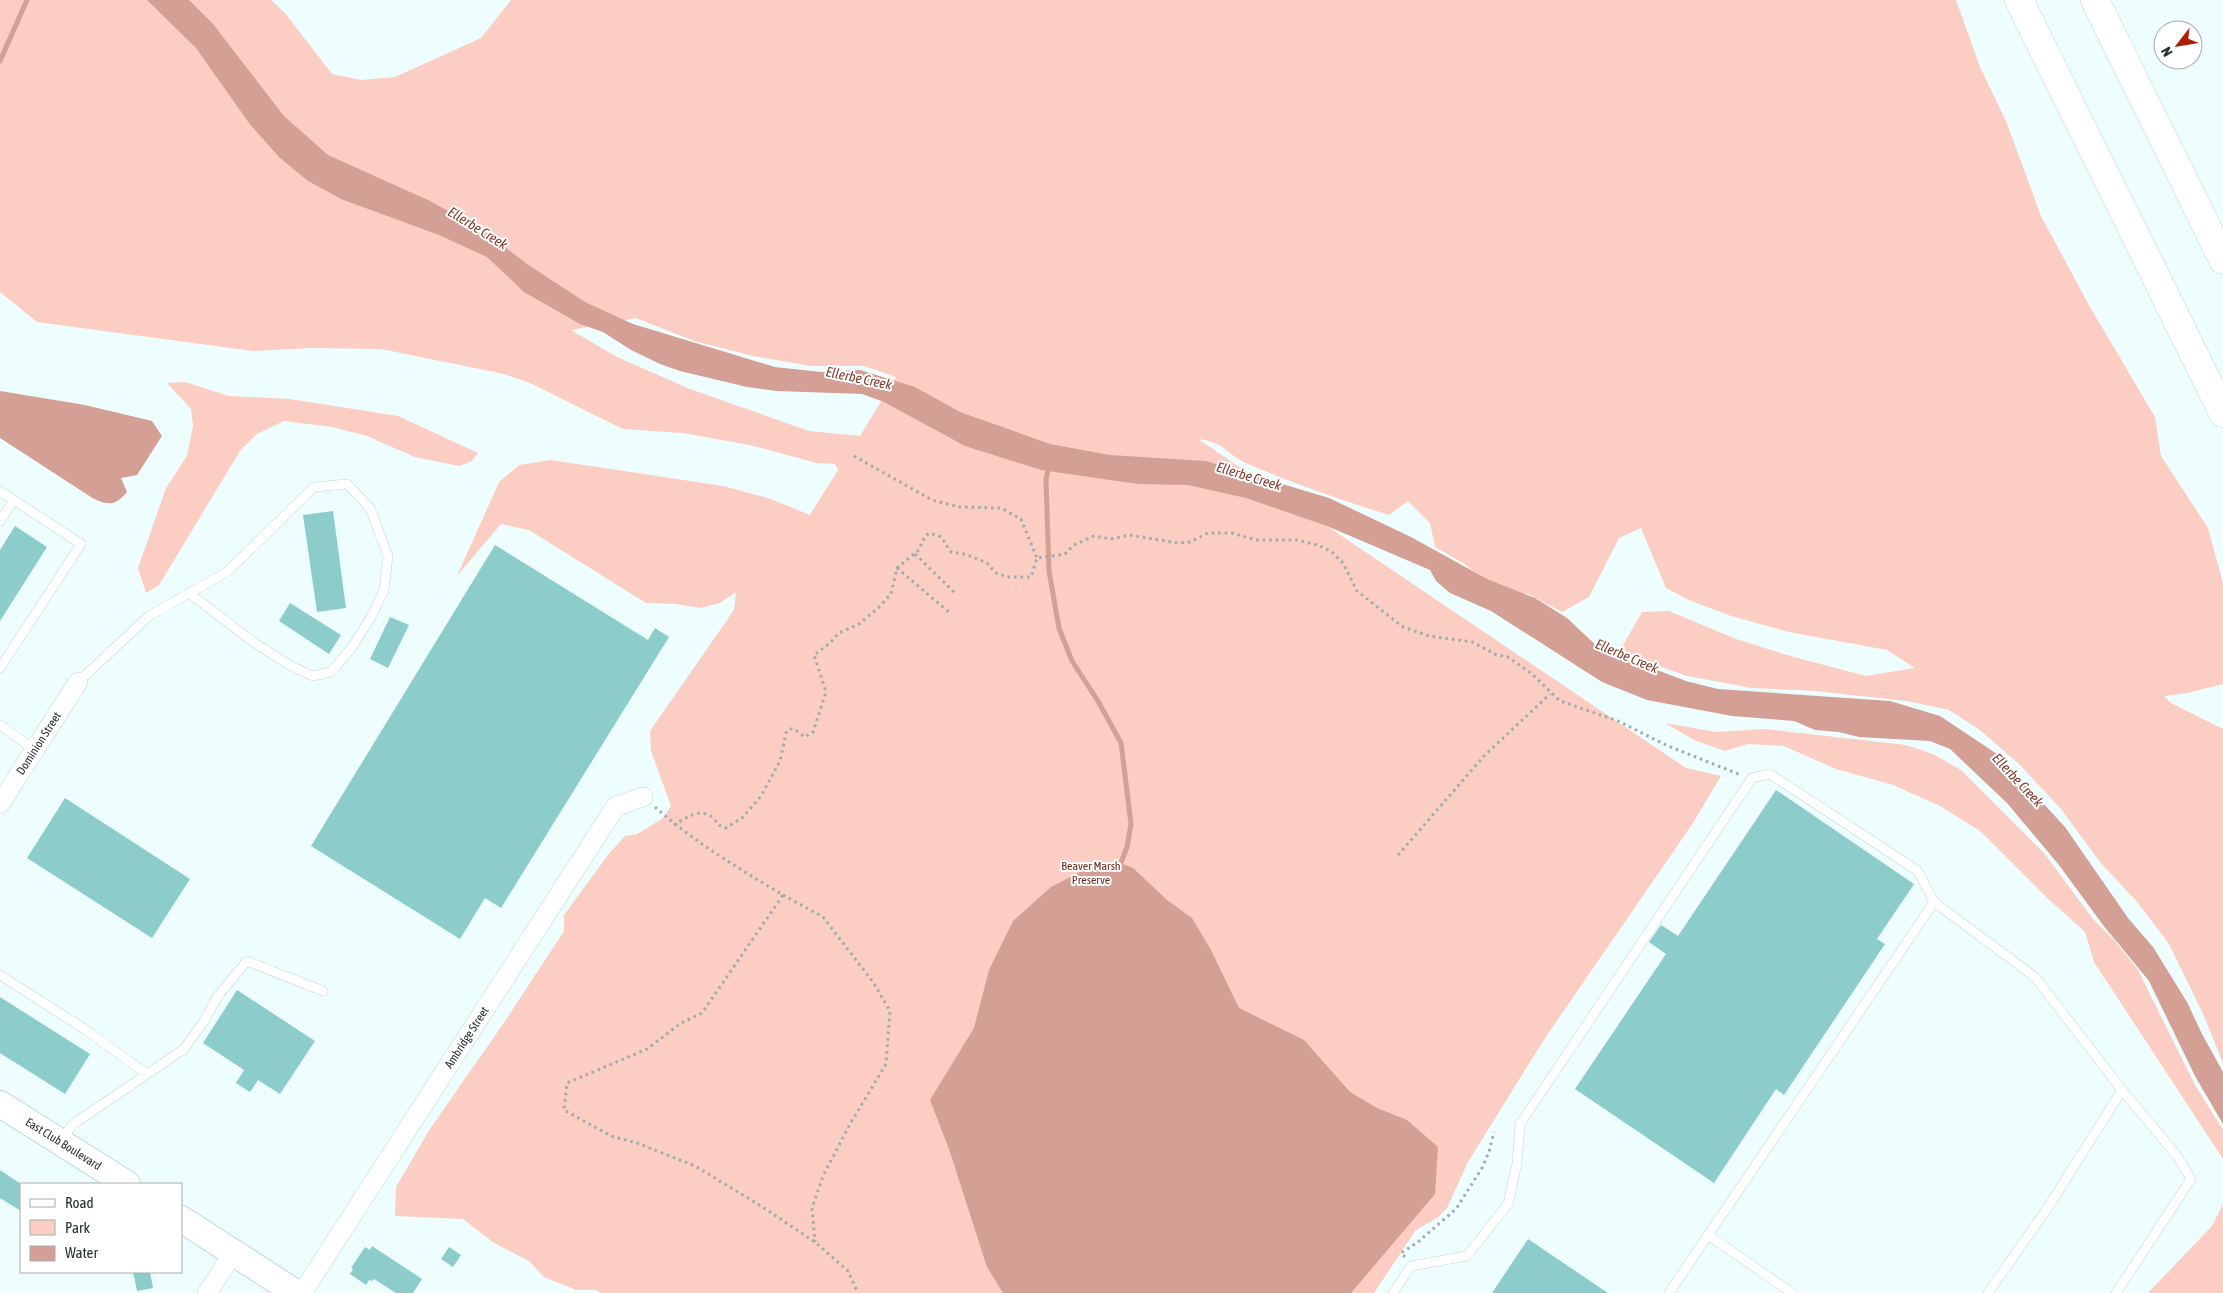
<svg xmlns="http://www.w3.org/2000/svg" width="2223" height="1293" font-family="'Asap Condensed',sans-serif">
<rect width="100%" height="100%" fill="#eefefe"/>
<path fill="#fccdc3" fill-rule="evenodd" d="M 0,0 L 271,0 L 285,13 L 332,74 L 361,80 L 395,77 L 481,38 L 511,0 L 1956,0 L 1980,67 L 2006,121 L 2041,216 L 2090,307 L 2155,417 L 2161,456 L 2208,528 L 2223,583 L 2223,684 L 2187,693 L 2164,696 L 2171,703 L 2223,729 L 2223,1063 L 2204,1016 L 2169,944 L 2138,903 L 2100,862 L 2061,809 L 2020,765 L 1980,730 L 1949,710 L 1907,701 L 1815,691 L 1752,688 L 1687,676 L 1630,656 L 1622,647 L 1642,612 L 1669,611 L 1736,639 L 1794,657 L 1866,676 L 1915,668 L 1887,650 L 1789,632 L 1731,616 L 1691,601 L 1666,588 L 1641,528 L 1619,538 L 1589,597 L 1562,612 L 1528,594 L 1499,591 L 1463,563 L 1435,547 L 1430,523 L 1408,501 L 1389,515 C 1341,500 1294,484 1248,464 C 1226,455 1226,442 1198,439 L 1686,768 L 1721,776 L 1693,823 L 1545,1038 L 1468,1162 L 1447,1208 L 1437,1218 L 1416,1230 L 1374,1293 L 601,1293 L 596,1290 L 576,1290 L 544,1277 L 529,1261 L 494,1243 L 463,1219 L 395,1216 L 396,1187 L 430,1129 L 503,1024 L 564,931 L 564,915 L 608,855 L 625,836 L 637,834 L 662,819 L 671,806 L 651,751 L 650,731 L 734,610 L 736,592 L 720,603 L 701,608 L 675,604 L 646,603 L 529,530 L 501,524 L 457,576 L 499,482 L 519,465 L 551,460 L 723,486 L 768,498 L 810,515 L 838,470 L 835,464 L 817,463 L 754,446 L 683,433 L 623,429 L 530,383 L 504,374 L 381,349 L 312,348 L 253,351 L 37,322 L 0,292 ZM 636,318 L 694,341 L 753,356 L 811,366 L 864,366 L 896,377 L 860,436 L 809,431 L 690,389 L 617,357 L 571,330 Z
M 185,382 L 229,396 L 290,399 L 398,416 L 478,453 L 472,461 L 459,466 L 415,457 L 367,436 L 332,427 L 284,421 L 257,434 L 240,451 L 159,585 L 146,593 L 138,568 L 166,488 L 187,456 L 193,426 L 191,409 L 167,383 Z
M 1665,723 L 1716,732 L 1764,729 L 1906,745 L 1933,754 L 1961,770 L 2044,853 L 2093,919 L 2114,940 L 2138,970 L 2195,1085 L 2223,1130 L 2223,1159 L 2094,962 L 2085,932 L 2045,896 L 1980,831 L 1940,806 L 1893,785 L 1836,769 L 1784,746 L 1748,744 L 1725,751 L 1696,741 Z
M 2223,1204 L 2223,1293 L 2148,1293 L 2212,1226 Z"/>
<path fill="#d49f94" d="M 147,0 L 189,0 L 213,24 L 284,116 L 328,155 L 430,201 L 484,231 L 527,264 L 585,302 L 633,324 L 775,367 L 821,372 L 860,370 L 915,387 L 960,412 L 1050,444 L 1110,455 L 1206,461 L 1329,498 L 1411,537 L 1487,579 L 1535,598 L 1567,618 L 1599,648 L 1686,681 L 1718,689 L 1890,701 L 1940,716 L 2000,756 L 2065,827 L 2128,918 L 2153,947 L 2187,1002 L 2202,1034 L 2223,1072 L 2223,1124 L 2195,1076 L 2149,981 L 2103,925 L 2059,865 L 2007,803 L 1950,749 L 1930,741 L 1859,737 L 1839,732 L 1815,730 L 1794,721 L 1732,716 L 1647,700 L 1602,682 L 1491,611 L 1450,593 L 1436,581 L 1430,570 L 1327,526 L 1246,498 L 1188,485 L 1138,484 L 1041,470 L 965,446 L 884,402 L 862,394 L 777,391 L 747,387 L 680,371 L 660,364 L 631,350 L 603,332 L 580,324 L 524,292 L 487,257 L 439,235 L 341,199 L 308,181 L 279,157 L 249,123 L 196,48 Z
M 0,391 L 85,405 L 152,421 L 162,436 L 137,475 L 121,478 L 127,492 C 116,505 110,506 94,499 L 0,438 Z
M 1099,862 L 1120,863 L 1133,868 L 1167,900 L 1192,918 L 1211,950 L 1239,1008 L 1304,1040 L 1350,1092 L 1377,1108 L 1407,1120 L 1438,1147 L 1435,1194 L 1351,1293 L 1003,1293 L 987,1267 L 949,1149 L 930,1100 L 974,1028 L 989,970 L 1013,921 L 1051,887 Z"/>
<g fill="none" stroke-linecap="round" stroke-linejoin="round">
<path stroke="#d49f94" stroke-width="5" d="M 0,61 L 27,0
M 1049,466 L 1046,480 L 1049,571 L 1059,628 L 1072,661 L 1098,701 L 1121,743 L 1131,824 L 1127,847 L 1119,868"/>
</g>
<path fill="#8ccdcc" d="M 333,511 L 346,608 L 317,612 L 303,515 Z
M 15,526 L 47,547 L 0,621 L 0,550 Z
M 495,545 L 648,640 L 655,628 L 669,637 L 501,908 L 485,898 L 460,939 L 311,846 Z
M 290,603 L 341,635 L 329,654 L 279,621 Z
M 390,617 L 409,625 L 388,668 L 370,659 Z
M 1776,790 L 1914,884 L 1877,939 L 1885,944 L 1784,1095 L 1776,1089 L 1714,1183 L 1575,1089 L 1666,954 L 1649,942 L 1661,925 L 1678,936 Z
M 65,798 L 190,879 L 152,938 L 27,858 Z
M 237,990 L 315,1041 L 280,1094 L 258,1080 L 250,1092 L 236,1083 L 244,1070 L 203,1043 Z
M 0,997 L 90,1054 L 65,1094 L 0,1053 Z
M 0,1170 L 21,1184 L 21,1211 L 0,1198 Z
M 1528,1239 L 1608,1293 L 1492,1293 Z
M 372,1246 L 422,1279 L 413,1293 L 396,1293 L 374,1279 L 372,1281 L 369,1280 L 366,1285 L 350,1274 L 353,1269 L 351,1268 L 365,1247 L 370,1250 Z
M 449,1247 L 461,1255 L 453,1267 L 441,1259 Z
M 133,1272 L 150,1272 L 153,1288 L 137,1291 Z"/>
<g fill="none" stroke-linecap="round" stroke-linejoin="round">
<defs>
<path id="lane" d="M 0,491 L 81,544 L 0,668
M 0,521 L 14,500
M 78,682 L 149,616 L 227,572 L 314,487 L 347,484 L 370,508 L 388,556 L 384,590 L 371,617 L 353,646 L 331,672 L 313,676 L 291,666 L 256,644 L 189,593
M 0,725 L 35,750
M 0,975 L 83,1028 L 147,1074
M 62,1140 L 72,1125 L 184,1049 L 204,1021 L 218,996 L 247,961 L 323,991
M 1708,1235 L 1792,1293
M 1393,1293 L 1411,1266 L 1467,1256 L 1508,1204 L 1517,1163 L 1520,1124 L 1752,778 L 1770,774 L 1918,871 L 1934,902
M 1669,1293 L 1934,902 L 2035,977 L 2122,1090 L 2177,1156 L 2191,1179 L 2116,1293
M 1988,1293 L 2049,1206 L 2122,1090"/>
<g id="street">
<path id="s1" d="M 0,804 L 78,682"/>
<path d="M 207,1293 L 234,1252"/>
<path id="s2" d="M 302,1293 L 616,806 L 643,797"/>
</g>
<g id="secondary">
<path id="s3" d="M 0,1104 L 127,1184"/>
<path d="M 181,1219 L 296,1293"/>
</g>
<path id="highway" d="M 2019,0 L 2223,413
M 2095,0 L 2223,260"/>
</defs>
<use href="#lane" stroke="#bed8d7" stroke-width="10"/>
<use href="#street" stroke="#bed8d7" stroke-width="20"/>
<use href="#secondary" stroke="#bed8d7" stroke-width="28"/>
<use href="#highway" stroke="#bed8d7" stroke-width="29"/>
<path stroke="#9dabab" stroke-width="3" stroke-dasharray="2.5 4" stroke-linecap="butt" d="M 854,456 L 932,500 L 960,507 L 1001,508 L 1021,519 L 1037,558
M 915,554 L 955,593
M 897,568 L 951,614
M 655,807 C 694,842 738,868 783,895 L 702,1013 L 681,1023 L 647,1049 L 567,1083 L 564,1110 L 611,1136 L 637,1143 L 695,1166 L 761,1206 L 815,1242 L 848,1271 L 858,1293
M 674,825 C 686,818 701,806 714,819 C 718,823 719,827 726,828 L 743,817 L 761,796 L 780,761 L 786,733 L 789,729 L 794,729 L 805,737 L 813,732 L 826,692 L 814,655 L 830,643 L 839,633 L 859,624 L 878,608 L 891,594 L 897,568 L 919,550 L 925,536 L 930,533 L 941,537 L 951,552 L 965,554 L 987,563 L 996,573 L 1007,577 L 1031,577 L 1037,558 L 1065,554 L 1074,545 L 1094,536 L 1111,539 L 1129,535 L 1178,543 L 1190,542 L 1208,533 L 1232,533 L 1256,540 L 1296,540 L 1318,545 L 1332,552 L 1343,563 L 1357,591 L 1403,627 L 1429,636 L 1472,642 L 1497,655 L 1508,657 L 1532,674 L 1560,701 L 1618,721 L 1668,746 L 1741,775
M 1398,855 L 1484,756 L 1550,694
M 783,895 L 823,917 L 873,982 L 890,1011 L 886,1064 L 850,1124 L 823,1176 L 812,1208 L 815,1242
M 1405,1257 L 1401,1253 L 1418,1242 L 1456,1209 L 1482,1168 L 1489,1152 L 1494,1132"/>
<use href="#lane" stroke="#fff" stroke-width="9"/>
<use href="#street" stroke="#fff" stroke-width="19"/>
<use href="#secondary" stroke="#fff" stroke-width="26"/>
<use href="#highway" stroke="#fff" stroke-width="28"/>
</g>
<g text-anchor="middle" stroke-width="4" stroke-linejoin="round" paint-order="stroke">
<g font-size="12" fill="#263030" stroke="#fff">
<text dy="4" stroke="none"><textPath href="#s1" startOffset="72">Dominion Street</textPath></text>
<text dy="4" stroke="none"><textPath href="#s2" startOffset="304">Ambridge Street</textPath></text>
<text dy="4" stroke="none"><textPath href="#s3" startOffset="75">East Club Boulevard</textPath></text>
</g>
<g font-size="12" fill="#6b2a1e" stroke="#fff">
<text x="1091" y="870">Beaver Marsh<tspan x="1091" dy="14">Preserve</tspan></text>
</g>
<g font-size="14" font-style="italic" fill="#7f3c2f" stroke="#fff">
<text transform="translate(478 228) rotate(32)" y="5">Ellerbe Creek</text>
<text transform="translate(859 378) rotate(12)" y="5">Ellerbe Creek</text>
<text transform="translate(1249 476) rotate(17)" y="5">Ellerbe Creek</text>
<text transform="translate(1627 656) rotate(23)" y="5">Ellerbe Creek</text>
<text transform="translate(2018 780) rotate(47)" y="5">Ellerbe Creek</text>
</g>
</g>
<rect x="20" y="1183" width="162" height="90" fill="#ffffff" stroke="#a8acac"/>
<rect x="30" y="1199" width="25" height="8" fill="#ffffff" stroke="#a8acac"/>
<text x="65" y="1208" font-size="15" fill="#263030">Road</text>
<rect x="30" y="1220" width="25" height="15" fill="#fccdc3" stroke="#a8acac"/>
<text x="65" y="1233" font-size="15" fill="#263030">Park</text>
<rect x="30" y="1246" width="25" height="15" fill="#d49f94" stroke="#a8acac"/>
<text x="65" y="1258" font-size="15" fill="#263030">Water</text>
<g transform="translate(2178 45) rotate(239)"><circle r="24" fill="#ffffff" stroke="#a8acac"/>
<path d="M0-4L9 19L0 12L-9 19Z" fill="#ad1f01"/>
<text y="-8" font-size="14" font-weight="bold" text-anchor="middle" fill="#263030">N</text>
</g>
</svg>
